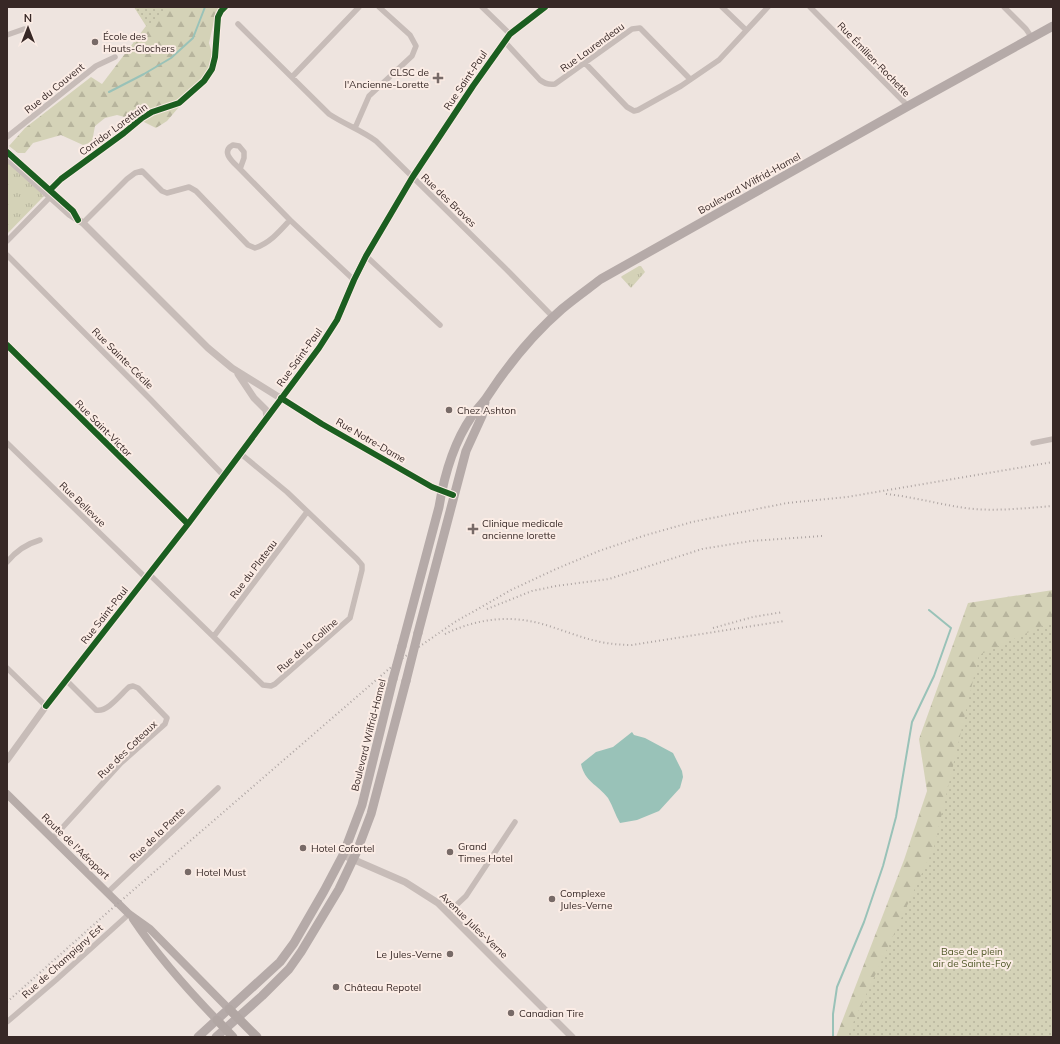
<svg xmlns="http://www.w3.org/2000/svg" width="1060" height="1044" font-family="Mulish,sans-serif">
<defs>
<pattern id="grass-tufts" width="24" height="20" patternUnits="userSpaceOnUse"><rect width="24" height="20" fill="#d4d2b7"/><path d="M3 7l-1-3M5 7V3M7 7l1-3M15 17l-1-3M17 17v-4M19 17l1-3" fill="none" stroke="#b7b49d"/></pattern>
<pattern id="forest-firs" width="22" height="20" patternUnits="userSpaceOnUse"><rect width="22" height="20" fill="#d4d2b7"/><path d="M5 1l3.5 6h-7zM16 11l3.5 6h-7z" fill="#b7b49d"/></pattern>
<pattern id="park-dots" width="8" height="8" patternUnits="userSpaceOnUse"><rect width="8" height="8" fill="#d4d2b7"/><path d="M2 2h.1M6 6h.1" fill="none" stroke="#b7b49d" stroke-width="1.8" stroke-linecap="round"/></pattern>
</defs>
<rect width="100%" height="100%" fill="#eee4df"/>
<path fill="url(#grass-tufts)" d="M 7,159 L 44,196 L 7,234 Z
M 639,266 L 641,266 L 645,272 L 631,288 L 621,277 L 622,276 Z"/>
<path fill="url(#forest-firs)" d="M 134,7 L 220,7 L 216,12 L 209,43 L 216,68 L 190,94 L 167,121 L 156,128 L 144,122 L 117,115 L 105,118 L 95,126 L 92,142 L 83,145 L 61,135 L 33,143 L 25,153 L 18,153 L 9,146 L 25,128 L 91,77 L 102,84 L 146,26 Z
M 1053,590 L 1053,1037 L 836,1037 L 904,860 L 927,791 L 919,739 L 968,603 Z"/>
<path fill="url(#park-dots)" d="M 134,7 L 170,7 L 147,26 Z
M 1053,621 L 1053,1037 L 848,1037 L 848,1034 L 934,847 L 979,655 Z"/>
<path fill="#99c2b8" d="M 632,732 L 634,735 L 645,738 L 673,753 L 682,771 L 683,777 L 680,788 L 659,811 L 637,820 L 620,823 C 615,815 613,806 608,798 C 597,784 585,782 581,764 L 596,752 L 613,747 Z"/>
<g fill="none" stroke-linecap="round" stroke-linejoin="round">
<path stroke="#99c2b8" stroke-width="2" d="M 109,92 L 144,74 L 171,58 L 193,38 L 205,7
M 833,1037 L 833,1014 L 837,987 L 864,922 L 883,866 L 896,817 L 912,722 L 934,676 L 951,628 L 929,610"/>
<path stroke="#c7bcb8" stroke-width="5.5" d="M 482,7 L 510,34
M 722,7 L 746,30
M 810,7 L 908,106
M 1004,7 L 1026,29 L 1032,38
M 238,24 L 329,114 C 344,124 361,130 376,141 L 506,269 L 553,317
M 7,35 L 24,29
M 504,41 L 540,80 C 545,84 549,85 555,84 L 632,29 L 640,28 L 690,79
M 585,63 L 627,107 L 634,111 L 638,110 L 681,86 L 719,60 L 768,7
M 292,77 L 359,7
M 355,128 L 369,96 L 412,56 L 416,46 L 410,35 L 379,7
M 7,137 L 96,66 L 115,57
M 233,145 L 239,146 L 244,152 L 244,158 L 240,169 C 233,162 220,152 233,145 Z
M 240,169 L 290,220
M 83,223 L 127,179 L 135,173 L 142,171 L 162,191 L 167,193 L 189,187 L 196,191 L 248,245 L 255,248 C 270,243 280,231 290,220 L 354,280
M 7,241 L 53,194
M 7,255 L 151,400 L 224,476
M 366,256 L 440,325
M 7,345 L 188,524
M 7,443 L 146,578
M 1033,443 L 1053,439
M 7,562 C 16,551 26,544 40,540
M 149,574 L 263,685 L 271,686 L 275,684 L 350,618 L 362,570 L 362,565 L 357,559 L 287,492 L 241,454
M 214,636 L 307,512
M 7,668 L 46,706
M 53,838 L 121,763 L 165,724 L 167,718 L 138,688 L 133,686 L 129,687 C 121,694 107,713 96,710 L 66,680
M 108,892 L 218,788
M 449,912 L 466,896 L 515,822
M 7,1022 L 56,980 L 129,914"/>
<path stroke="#c7bcb8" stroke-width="7" d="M 7,152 L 73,211 L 77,218
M 7,158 L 69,214 L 83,223 L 208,348 L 232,368 L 322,424 L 432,487 L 453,495
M 238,374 L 254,398 L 266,410 L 267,418
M 7,760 L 46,706 L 188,524 L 319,348 L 337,320 L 354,280 L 366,256 L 412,178 L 473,86 L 510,34 L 545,7
M 343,855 L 405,882 L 438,903 L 572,1037"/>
<path stroke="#b7aca9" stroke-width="8" d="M 7,794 L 129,914 L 150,929 L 229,1009
M 133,919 C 157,955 187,989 217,1020"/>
<path stroke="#b5aaa8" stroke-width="9" d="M 418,633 L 466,451 L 482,416 L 485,402
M 402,646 L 439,507 C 444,476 454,442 472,416 C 477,409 483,403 487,397 C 508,365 533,334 562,309 C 575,298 588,289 601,279 L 910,105 L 1053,26
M 198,1037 L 280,962 L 294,943 L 324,891 L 343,855 L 362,805 L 393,679
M 216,1037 L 262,996 L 289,969 L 301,952 L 339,889 L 357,851 L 371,814 L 406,681"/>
<path stroke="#b1a6a3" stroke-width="9" d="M 229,1009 L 257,1037
M 217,1020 L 233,1037"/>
<path stroke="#aea5a3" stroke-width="2" stroke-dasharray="1 3" stroke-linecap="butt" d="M 886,494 C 916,497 944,506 974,509 C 1000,511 1027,508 1053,506
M 487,609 L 532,591 L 556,586 L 609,579 L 702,549 L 751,541 L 822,536
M 713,628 L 753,617 L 783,612
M 445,634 C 478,618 513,614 549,626 C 580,636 598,645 632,645 L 784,621
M 7,1002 L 108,912 L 397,662 L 455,622 L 511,590 L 556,569 L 599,551 L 643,536 L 692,522 L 787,503 L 847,497 L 1053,462"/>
<path stroke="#b5aaa8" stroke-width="9" d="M 393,679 L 402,646
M 406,681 L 418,633"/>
<defs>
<path id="cycleway" d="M 7,152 L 73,211 L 78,220
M 50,190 L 61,179 L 124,133 L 142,118 L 152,112 L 179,103 L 204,81 L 212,69 L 215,57 L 218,17 L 221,11 L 225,7
M 7,345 L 188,524
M 281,398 L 322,424 L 432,487 L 453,495
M 46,706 L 188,524 L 319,348 L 337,320 L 354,280 L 366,256 L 412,178 L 473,86 L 510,34 L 545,7"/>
</defs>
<use href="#cycleway" stroke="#fbece5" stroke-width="8"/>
<use href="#cycleway" stroke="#1b5e20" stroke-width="6"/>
</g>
<g fill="#776a67" stroke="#fbece5" stroke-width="1.5">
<circle cx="95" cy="42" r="4"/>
<path d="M436 72h4v4h4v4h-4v4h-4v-4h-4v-4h4z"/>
<circle cx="449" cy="410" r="4"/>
<path d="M471 523h4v4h4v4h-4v4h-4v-4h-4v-4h4z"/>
<circle cx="303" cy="848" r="4"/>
<circle cx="450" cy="852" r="4"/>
<circle cx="188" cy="872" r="4"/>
<circle cx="552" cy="899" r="4"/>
<circle cx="450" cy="954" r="4"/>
<circle cx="336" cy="987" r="4"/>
<circle cx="511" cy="1013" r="4"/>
</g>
<g text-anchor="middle" stroke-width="4" stroke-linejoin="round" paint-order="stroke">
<g font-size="10" fill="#372826" stroke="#fbece5" text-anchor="start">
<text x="103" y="40">École des<tspan x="103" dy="12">Hauts-Clochers</tspan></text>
<text x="429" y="76" text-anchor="end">CLSC de<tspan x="429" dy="12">l'Ancienne-Lorette</tspan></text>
<text x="457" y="414">Chez Ashton</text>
<text x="482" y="527">Clinique medicale<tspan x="482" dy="12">ancienne lorette</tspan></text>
<text x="458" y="850">Grand<tspan x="458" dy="12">Times Hotel</tspan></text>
<text x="311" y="852">Hotel Cofortel</text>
<text x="196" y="876">Hotel Must</text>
<text x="560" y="897">Complexe<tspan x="560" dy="12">Jules-Verne</tspan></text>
<text x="442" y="958" text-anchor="end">Le Jules-Verne</text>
<text x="344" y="991">Château Repotel</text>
<text x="519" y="1017">Canadian Tire</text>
</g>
<g font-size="10" fill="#372826" stroke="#fbece5">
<text transform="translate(592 47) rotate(-36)" y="4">Rue Laurendeau</text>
<text transform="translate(874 59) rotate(46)" y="4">Rue Émilien-Rochette</text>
<text transform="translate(465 80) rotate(-56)" y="4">Rue Saint-Paul</text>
<text transform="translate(54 88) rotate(-39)" y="4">Rue du Couvent</text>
<text transform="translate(113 129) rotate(-36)" y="4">Corridor Lorettain</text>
<text transform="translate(749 183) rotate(-29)" y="4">Boulevard Wilfrid-Hamel</text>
<text transform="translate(449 200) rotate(44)" y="4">Rue des Braves</text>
<text transform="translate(299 357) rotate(-54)" y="4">Rue Saint-Paul</text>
<text transform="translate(123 358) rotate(45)" y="4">Rue Sainte-Cécile</text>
<text transform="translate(104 428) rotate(45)" y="4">Rue Saint-Victor</text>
<text transform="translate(371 440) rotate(30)" y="4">Rue Notre-Dame</text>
<text transform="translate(83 504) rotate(44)" y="4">Rue Bellevue</text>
<text transform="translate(253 569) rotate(-53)" y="4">Rue du Plateau</text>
<text transform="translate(104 615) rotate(-52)" y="4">Rue Saint-Paul</text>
<text transform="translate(307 645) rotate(-41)" y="4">Rue de la Colline</text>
<text transform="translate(368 735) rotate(-76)" y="4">Boulevard Wilfrid-Hamel</text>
<text transform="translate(127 749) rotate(-44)" y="4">Rue des Coteaux</text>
<text transform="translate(157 834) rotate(-44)" y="4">Rue de la Pente</text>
<text transform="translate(76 846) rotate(44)" y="4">Route de l'Aéroport</text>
<text transform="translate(474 925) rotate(44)" y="4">Avenue Jules-Verne</text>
<text transform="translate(62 961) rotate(-42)" y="4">Rue de Champigny Est</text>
</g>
<g font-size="10" fill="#505828" stroke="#fbece5">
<text x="972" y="955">Base de plein<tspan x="972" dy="12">air de Sainte-Foy</tspan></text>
</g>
</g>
<rect width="1060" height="1044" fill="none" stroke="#372826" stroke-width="16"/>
<g transform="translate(28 28)" stroke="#fbece5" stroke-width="3" paint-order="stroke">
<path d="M0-3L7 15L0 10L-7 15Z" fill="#372826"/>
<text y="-6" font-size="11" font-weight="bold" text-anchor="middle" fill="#372826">N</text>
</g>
</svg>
